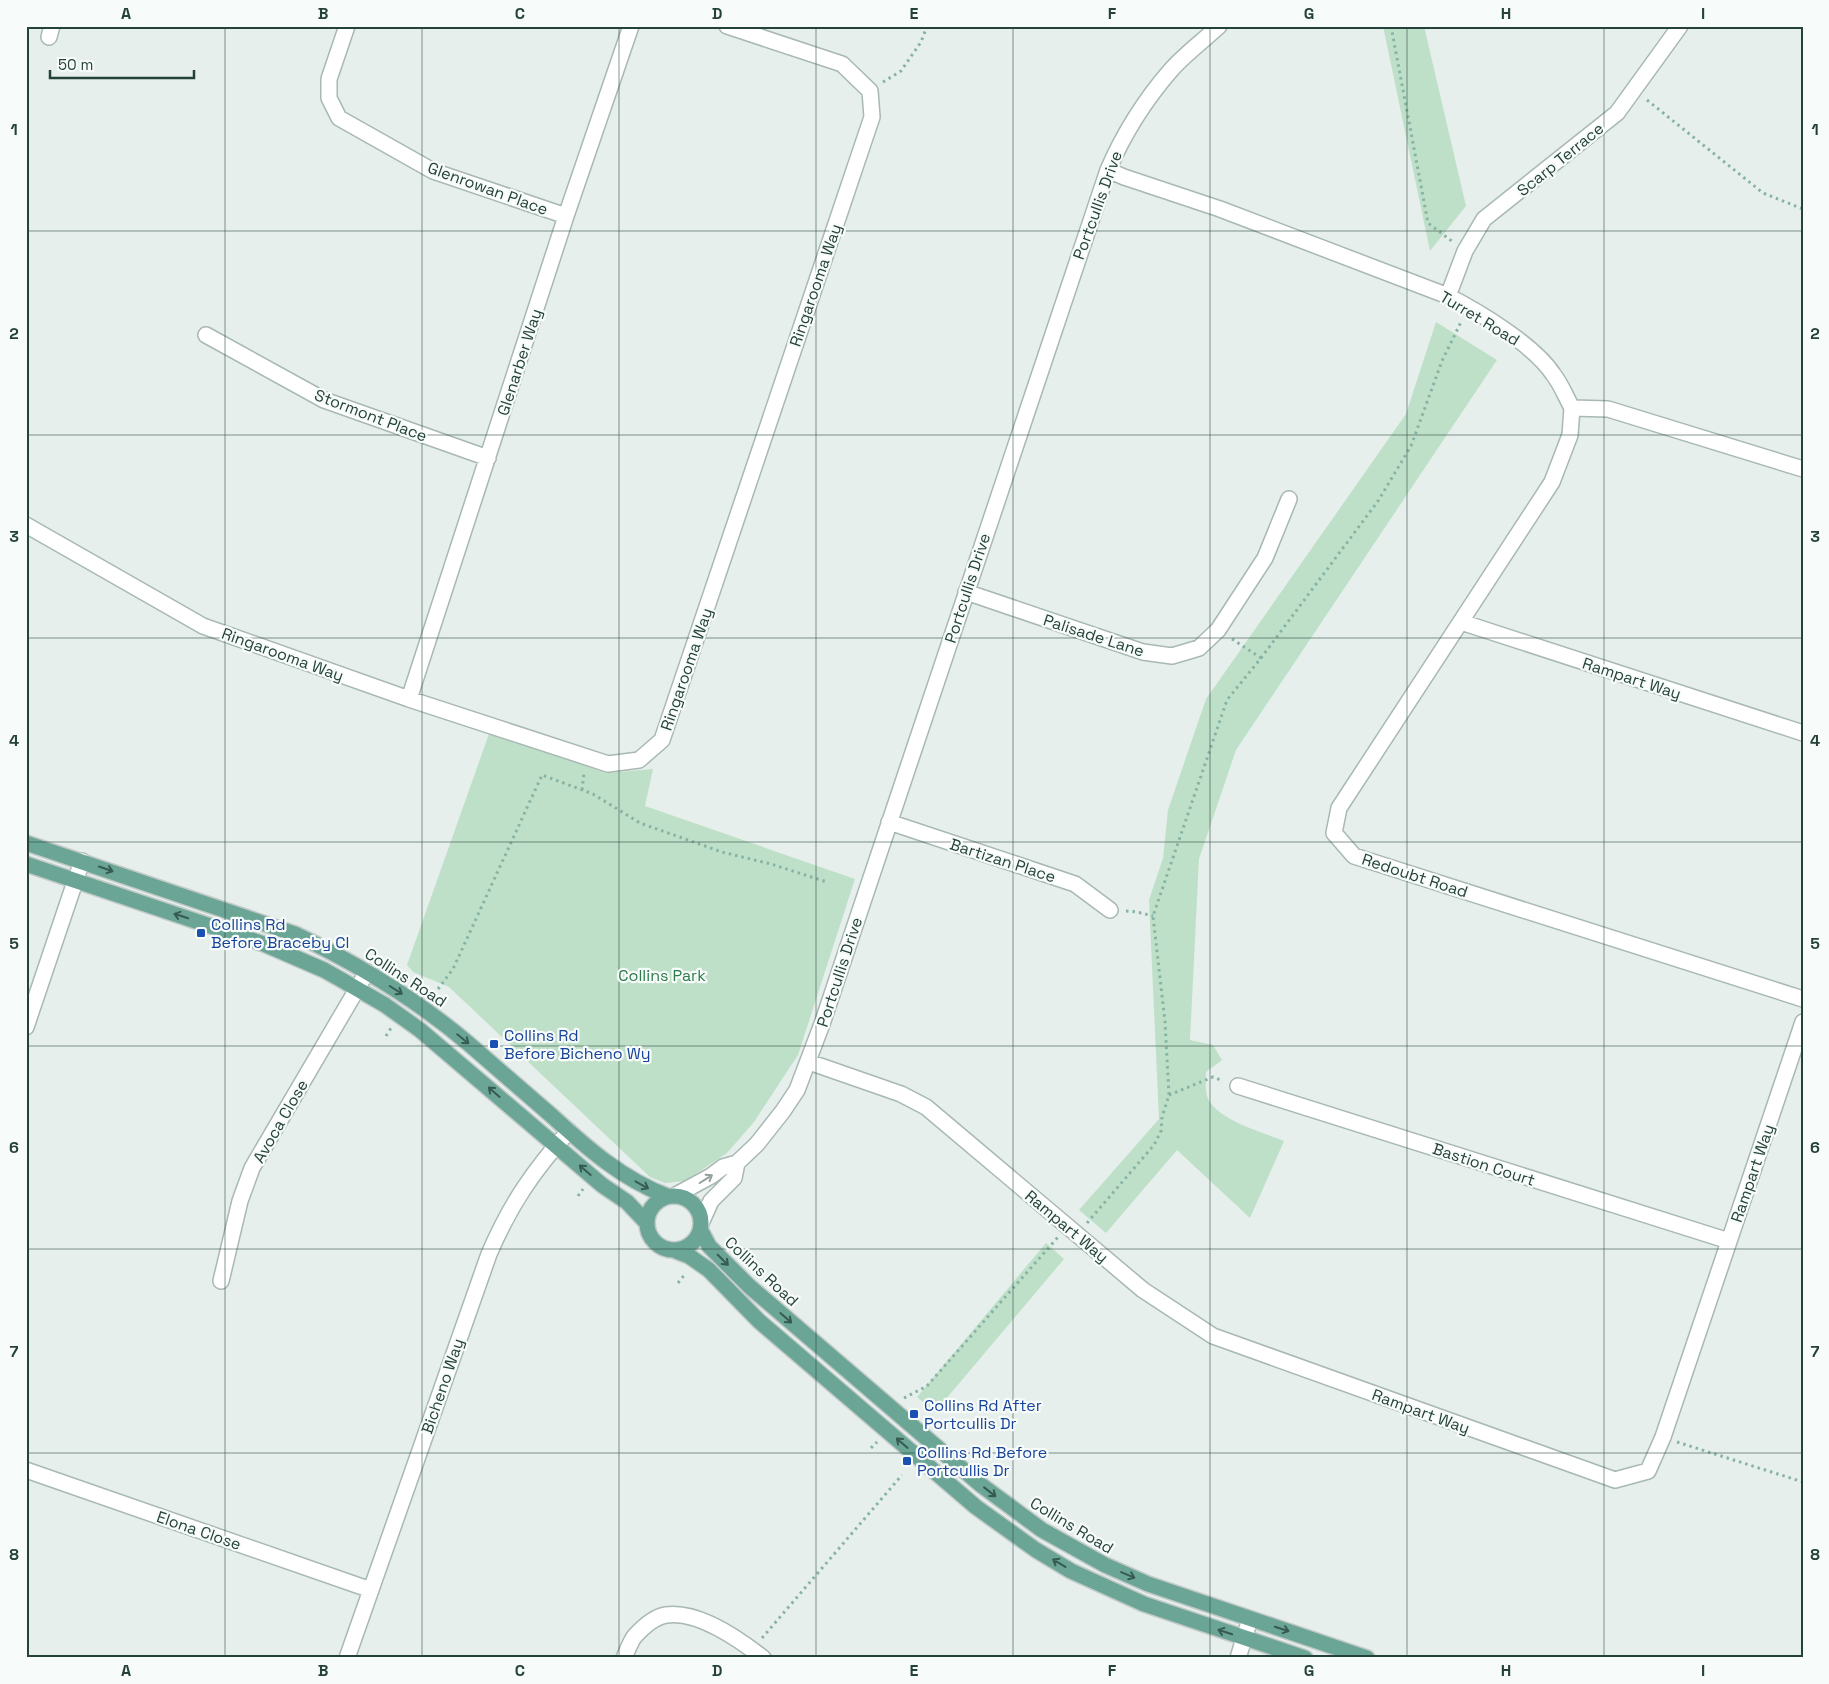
<svg xmlns="http://www.w3.org/2000/svg" width="1829" height="1684" font-family="'Space Grotesk',sans-serif">
<rect width="100%" height="100%" fill="#e6efeb"/>
<path fill="#bfe0c8" d="M 1383,26 L 1424,26 L 1466,206 L 1430,251 Z
M 1436,322 L 1497,360 L 1236,750 L 1199,859 L 1190,1040 L 1213,1045 L 1222,1060 L 1206,1072 C 1206,1079 1205,1089 1207,1096 C 1215,1120 1263,1132 1284,1141 L 1250,1218 L 1177,1150 L 1106,1233 L 1079,1210 L 1159,1119 L 1149,900 L 1163,858 L 1168,810 L 1206,699 L 1406,414 Z
M 490,731 L 606,773 L 653,769 L 645,806 L 855,879 L 798,1055 L 754,1122 L 727,1153 L 685,1181 L 665,1183 L 650,1177 L 449,987 L 413,972 L 407,965 Z
M 1046,1243 L 1064,1259 L 935,1412 L 917,1397 Z"/>
<g fill="none" stroke-linecap="round" stroke-linejoin="round">
<defs>
<path id="minor" d="M 347,26 L 329,79 L 329,98 L 339,118 L 433,171 L 566,216
M 49,37 L 52,26
M 1108,170 L 1124,177 L 1220,209 L 1448,296 C 1479,312 1534,345 1553,374 C 1561,384 1566,397 1572,408 L 1608,409 L 1803,469
M 1448,296 L 1465,251 L 1484,219 L 1617,113 L 1680,26
M 206,335 L 324,400 L 488,458
M 1572,408 L 1570,435 L 1552,482 L 1339,808 L 1334,833 L 1354,856 L 1803,999
M 26,525 L 203,626 L 409,699 L 608,764 L 639,760 L 662,740 L 872,117 L 870,91 L 842,64 L 727,26
M 966,592 L 1143,652 L 1172,656 L 1199,648 L 1218,630 L 1265,558 L 1289,499
M 1461,622 L 1803,733
M 409,699 L 566,216 L 631,26
M 889,822 L 1075,884 L 1110,910
M 26,1027 L 82,861
M 809,1062 L 901,1094 L 926,1107 L 1143,1290 L 1213,1336 L 1615,1480 L 1648,1471 L 1663,1437 L 1803,1022
M 1238,1086 L 1729,1241
M 676,1195 L 711,1176 L 723,1167 L 737,1163 L 757,1144 L 783,1111 L 797,1090 L 822,1024 L 1108,170 C 1124,133 1144,101 1171,70 C 1185,54 1203,41 1219,26
M 702,1221 L 711,1201 L 734,1178 L 737,1163
M 221,1281 L 240,1201 L 252,1168 L 367,972
M 26,1470 L 371,1590
M 347,1658 L 489,1254 C 510,1205 533,1171 569,1131
M 624,1658 C 627,1651 630,1643 634,1637 C 642,1628 654,1617 666,1615 C 697,1610 739,1639 763,1658
M 1238,1658 L 1250,1619"/>
<path id="major" d="M 26,843 L 295,934 C 358,964 416,999 469,1044 C 497,1068 524,1092 552,1116 C 587,1148 622,1179 667,1196
M 26,864 L 264,944 L 324,970 L 340,979 L 385,1005 L 420,1030 L 602,1185 L 627,1202 L 646,1222
M647 1223a27 27 0 1 1 54 0a27 27 0 1 1-54 0Z
M 701,1231 L 709,1246 L 749,1286 L 981,1485 L 1042,1530 L 1105,1565 L 1148,1584 L 1367,1658
M 676,1251 L 689,1256 L 709,1270 L 759,1321 L 976,1507 L 1036,1550 L 1071,1571 L 1144,1604 L 1305,1658"/>
</defs>
<use href="#minor" stroke="#a8b8b2" stroke-width="18"/>
<use href="#major" stroke="#c2cac8" stroke-width="18"/>
<path stroke="#86b3a5" stroke-width="3" stroke-dasharray="2.5 4" stroke-linecap="butt" d="M 1391,26 L 1428,223 L 1453,242
M 883,82 L 901,71 L 921,42 L 927,26
M 1647,100 L 1763,193 L 1803,209
M 1232,639 L 1261,658
M 582,790 L 584,773
M 1126,911 L 1137,912 L 1153,916
M 438,989 L 453,969 L 542,775 L 593,794 L 640,823 L 722,852 L 771,864 L 827,882
M 386,1036 L 391,1028
M 1169,1095 L 1213,1077 L 1223,1081
M 578,1196 L 583,1189
M 1087,1223 L 1154,1145 L 1161,1131 L 1162,1117 L 1169,1095 L 1165,1022 L 1153,916 L 1227,700 L 1261,658 L 1378,501 L 1411,446 L 1442,361 L 1461,322
M 678,1283 L 686,1273
M 904,1398 L 927,1386 L 1058,1237
M 1677,1442 L 1803,1482
M 871,1448 L 877,1442
M 762,1638 L 902,1475"/>
<use href="#minor" stroke="#fff" stroke-width="15"/>
<use href="#major" stroke="#6aa596" stroke-width="15"/>
</g>
<defs><path id="oneway-shaft" d="M-6 0H5M1.5-3L5.5 0L1.5 3" fill="none" stroke-width="1.6" stroke-linecap="round" stroke-linejoin="round" transform="scale(1.25)"/></defs>
<g stroke="#365b51">
<use href="#oneway-shaft" transform="translate(106 869) rotate(19)"/>
<use href="#oneway-shaft" transform="translate(181 916) rotate(-162)"/>
<use href="#oneway-shaft" transform="translate(396 990) rotate(32)"/>
<use href="#oneway-shaft" transform="translate(463 1039) rotate(39)"/>
<use href="#oneway-shaft" transform="translate(494 1092) rotate(-139)"/>
<use href="#oneway-shaft" transform="translate(585 1170) rotate(-139)"/>
<use href="#oneway-shaft" transform="translate(642 1185) rotate(29)"/>
<use href="#oneway-shaft" transform="translate(723 1260) rotate(45)"/>
<use href="#oneway-shaft" transform="translate(786 1318) rotate(41)"/>
<use href="#oneway-shaft" transform="translate(902 1443) rotate(-139)"/>
<use href="#oneway-shaft" transform="translate(990 1492) rotate(38)"/>
<use href="#oneway-shaft" transform="translate(1059 1563) rotate(-149)"/>
<use href="#oneway-shaft" transform="translate(1128 1575) rotate(23)"/>
<use href="#oneway-shaft" transform="translate(1282 1629) rotate(18)"/>
<use href="#oneway-shaft" transform="translate(1225 1632) rotate(-162)"/>
</g>
<use stroke="#92a09c" href="#oneway-shaft" transform="translate(706 1179) rotate(-32)"/>
<path fill="none" stroke="#24423a" stroke-width="1" stroke-opacity="0.55" d="M 225,26 L 225,1658M 422,26 L 422,1658M 619,26 L 619,1658M 816,26 L 816,1658M 1013,26 L 1013,1658M 1210,26 L 1210,1658M 1407,26 L 1407,1658M 1604,26 L 1604,1658M 26,231 L 1803,231M 26,435 L 1803,435M 26,638 L 1803,638M 26,842 L 1803,842M 26,1046 L 1803,1046M 26,1249 L 1803,1249M 26,1453 L 1803,1453"/>
<g fill="#1a4fb4" stroke="#f7fbf9" stroke-width="2">
<rect x="196" y="928" width="10" height="10" rx="2.5"/>
<rect x="489" y="1039" width="10" height="10" rx="2.5"/>
<rect x="909" y="1409" width="10" height="10" rx="2.5"/>
<rect x="902" y="1456" width="10" height="10" rx="2.5"/>
</g>
<g text-anchor="middle" stroke-width="4.5" stroke-linejoin="round" paint-order="stroke">
<g font-size="16" fill="#24423a" stroke="#f7fbf9">
<text transform="translate(1560 159) rotate(-39)" y="6">Scarp Terrace</text>
<text transform="translate(488 188) rotate(20)" y="6">Glenrowan Place</text>
<text transform="translate(1097 205) rotate(-70)" y="6">Portcullis Drive</text>
<text transform="translate(815 285) rotate(-71)" y="6">Ringarooma Way</text>
<text transform="translate(1480 318) rotate(31)" y="6">Turret Road</text>
<text transform="translate(519 362) rotate(-72)" y="6">Glenarber Way</text>
<text transform="translate(371 415) rotate(21)" y="6">Stormont Place</text>
<text transform="translate(967 588) rotate(-72)" y="6">Portcullis Drive</text>
<text transform="translate(1094 635) rotate(18)" y="6">Palisade Lane</text>
<text transform="translate(283 654) rotate(20)" y="6">Ringarooma Way</text>
<text transform="translate(686 669) rotate(-71)" y="6">Ringarooma Way</text>
<text transform="translate(1632 678) rotate(18)" y="6">Rampart Way</text>
<text transform="translate(1003 860) rotate(18)" y="6">Bartizan Place</text>
<text transform="translate(1415 875) rotate(18)" y="6">Redoubt Road</text>
<text transform="translate(839 972) rotate(-72)" y="6">Portcullis Drive</text>
<text transform="translate(406 977) rotate(33)" y="6">Collins Road</text>
<text transform="translate(280 1121) rotate(-60)" y="6">Avoca Close</text>
<text transform="translate(1484 1164) rotate(18)" y="6">Bastion Court</text>
<text transform="translate(1752 1173) rotate(-71)" y="6">Rampart Way</text>
<text transform="translate(1067 1226) rotate(40)" y="6">Rampart Way</text>
<text transform="translate(762 1271) rotate(43)" y="6">Collins Road</text>
<text transform="translate(442 1386) rotate(-71)" y="6">Bicheno Way</text>
<text transform="translate(1421 1411) rotate(20)" y="6">Rampart Way</text>
<text transform="translate(1072 1525) rotate(31)" y="6">Collins Road</text>
<text transform="translate(199 1530) rotate(19)" y="6">Elona Close</text>
</g>
<g font-size="16" fill="#164399" stroke="#f7fbf9" text-anchor="start">
<text x="211" y="930">Collins Rd<tspan x="211" dy="18">Before Braceby Cl</tspan></text>
<text x="504" y="1041">Collins Rd<tspan x="504" dy="18">Before Bicheno Wy</tspan></text>
<text x="924" y="1411">Collins Rd After<tspan x="924" dy="18">Portcullis Dr</tspan></text>
<text x="917" y="1458">Collins Rd Before<tspan x="917" dy="18">Portcullis Dr</tspan></text>
</g>
<g font-size="16" fill="#2d7a4b" stroke="#f7fbf9">
<text x="662" y="981">Collins Park</text>
</g>
</g>
<rect width="1829" height="1684" fill="none" stroke="#f7fbf9" stroke-width="55"/>
<path d="M50 70v8h144v-8" fill="none" stroke="#24423a" stroke-width="2.5"/>
<text x="58" y="70" font-size="15" fill="#24423a" stroke="#f7fbf9" stroke-width="4" paint-order="stroke">50 m</text>
<rect x="28" y="28" width="1774" height="1628" fill="none" stroke="#24423a" stroke-width="2"/>
<g font-size="16" text-anchor="middle" font-weight="bold" fill="#24423a">
<text x="126" y="19">A</text>
<text x="323" y="19">B</text>
<text x="520" y="19">C</text>
<text x="717" y="19">D</text>
<text x="914" y="19">E</text>
<text x="1112" y="19">F</text>
<text x="1309" y="19">G</text>
<text x="1506" y="19">H</text>
<text x="1703" y="19">I</text>
<text x="14" y="135">1</text>
<text x="1815" y="135">1</text>
<text x="14" y="339">2</text>
<text x="1815" y="339">2</text>
<text x="14" y="542">3</text>
<text x="1815" y="542">3</text>
<text x="14" y="746">4</text>
<text x="1815" y="746">4</text>
<text x="14" y="949">5</text>
<text x="1815" y="949">5</text>
<text x="14" y="1153">6</text>
<text x="1815" y="1153">6</text>
<text x="14" y="1357">7</text>
<text x="1815" y="1357">7</text>
<text x="14" y="1560">8</text>
<text x="1815" y="1560">8</text>
<text x="126" y="1676">A</text>
<text x="323" y="1676">B</text>
<text x="520" y="1676">C</text>
<text x="717" y="1676">D</text>
<text x="914" y="1676">E</text>
<text x="1112" y="1676">F</text>
<text x="1309" y="1676">G</text>
<text x="1506" y="1676">H</text>
<text x="1703" y="1676">I</text>
</g>
</svg>
